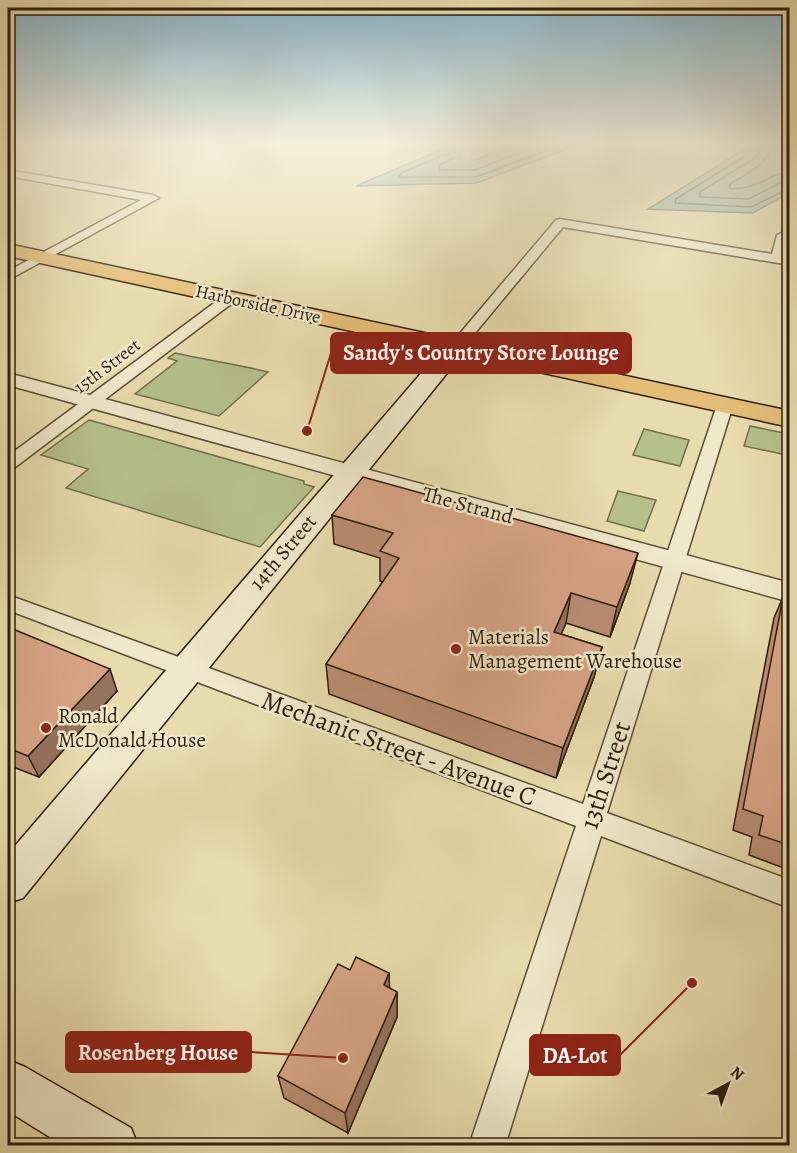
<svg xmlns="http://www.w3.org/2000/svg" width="797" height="1153" font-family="Alegreya,serif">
<rect width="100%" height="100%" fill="#e8dbad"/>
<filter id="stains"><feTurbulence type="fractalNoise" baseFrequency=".00333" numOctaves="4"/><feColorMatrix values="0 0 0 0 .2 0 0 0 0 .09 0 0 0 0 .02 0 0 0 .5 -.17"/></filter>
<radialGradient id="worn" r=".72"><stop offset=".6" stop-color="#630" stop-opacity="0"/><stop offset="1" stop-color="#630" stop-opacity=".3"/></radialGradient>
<path fill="#b5c08b" stroke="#726f4d" stroke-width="1.5" d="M 175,353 C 206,360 237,364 268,372 L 219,416 L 135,394 L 177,361 L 168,358 Z
M 89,420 L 304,481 L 304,484 L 314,487 L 260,547 L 66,488 L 88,469 L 41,455 Z
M 750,426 L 789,434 L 787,455 L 744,446 Z
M 644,429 L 689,440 L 680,466 L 633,455 Z
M 618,491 L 656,500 L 644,531 L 607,521 Z"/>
<path fill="#98bba7" stroke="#6e7c6a" stroke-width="1.5" d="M 457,143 L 583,143 L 477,183 L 356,186 Z
M 754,143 L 789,143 L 789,193 L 753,213 L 648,209 Z"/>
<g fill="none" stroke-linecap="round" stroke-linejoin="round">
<path stroke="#646c5b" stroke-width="1.5" d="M 457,143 L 453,151 L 401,173 L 399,177 L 476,177 L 566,143
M 464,143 L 461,154 L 439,165 L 439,170 L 475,170 L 545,143
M 473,143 L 470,158 L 473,161 L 520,143
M 756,143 L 753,151 L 676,199 L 675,203 L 751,207 L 790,188
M 763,143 L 758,156 L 700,192 L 700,197 L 749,199 L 781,182 L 790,180
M 772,143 C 768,165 748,173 730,184 L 729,188 C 752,192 768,175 790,171"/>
<defs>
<path id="minor" d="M 8,170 L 153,195 L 159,198 L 8,280 L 8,271 L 141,200 L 8,176 Z
M 560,219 L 772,254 L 777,235 L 790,229 L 790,238 L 787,240 L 784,256 L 790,257 L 790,265 L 563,227 L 461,350 L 451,350 L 448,347 L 451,344 L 556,220 Z
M 230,294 L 237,298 L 235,301 L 14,468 L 8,469 L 8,456 L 225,295 Z
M 725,400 L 733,405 L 607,813 L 790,880 L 790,908 L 601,836 L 505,1146 L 469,1146 L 576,826 L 8,610 L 8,595 L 583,804 L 717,405 Z"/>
<path id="tertiary" d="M 8,373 L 790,583 L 790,602 L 8,385 Z"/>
<path id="secondary" d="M 456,341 L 464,342 L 467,347 L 464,352 L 23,898 L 8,903 L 8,854 L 448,342 Z
M 8,1060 L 25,1067 L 131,1128 L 138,1146 L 64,1146 L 8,1111 Z"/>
<path id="primary" d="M 8,244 L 790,411 L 790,427 L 8,256 Z"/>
</defs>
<use href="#minor" stroke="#5d4d36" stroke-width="3"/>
<use href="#tertiary" stroke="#5d4d36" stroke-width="3"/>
<use href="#secondary" stroke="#2f1e0f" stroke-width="3"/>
<use href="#primary" stroke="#2f1e0f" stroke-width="3"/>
<use href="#minor" fill="#f0e8ca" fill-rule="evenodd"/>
<use href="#tertiary" fill="#f0e8ca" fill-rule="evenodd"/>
<use href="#secondary" fill="#f0e8ca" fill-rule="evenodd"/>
<use href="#primary" fill="#e4be76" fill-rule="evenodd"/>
</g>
<path fill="#b98d73" stroke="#2f1e0f" stroke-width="1.5" d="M 332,515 L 630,583 L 610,637 L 566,623 L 561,634 L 602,647 L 594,677 L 556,778 L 329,694 L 326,664 L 383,582 L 380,581 L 380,558 L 334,544 Z
M 783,597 L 789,599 L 789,870 L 749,855 L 752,837 L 733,830 L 774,618 Z
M 8,627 L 117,691 L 39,777 L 8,765 Z
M 350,970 L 389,973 L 389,988 L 397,992 L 397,1017 L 348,1133 L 284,1098 L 278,1076 Z"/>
<path fill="#96735e" stroke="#2f1e0f" stroke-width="1.5" d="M 638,553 L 630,583 L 610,637 L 617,607 Z
M 571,593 L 566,623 L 549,662 L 554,632 Z
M 602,647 L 594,677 L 556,778 L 563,748 Z
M 110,669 L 117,691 L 39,777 L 28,756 Z
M 389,973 L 390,998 L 384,985 Z
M 397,992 L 397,1017 L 348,1133 L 345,1113 Z"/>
<path fill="#d7a486" stroke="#2f1e0f" stroke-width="1.5" d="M 363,477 L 638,553 L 617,607 L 571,593 L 554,632 L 602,647 L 563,748 L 326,664 L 399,558 L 380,551 L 393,533 L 332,515 Z
M 783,597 L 789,599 L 789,845 L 759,835 L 763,816 L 743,809 Z
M 8,627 L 110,669 L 28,756 L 8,748 Z
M 356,957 L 389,973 L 384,985 L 397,992 L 345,1113 L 278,1076 L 338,964 L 350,970 Z"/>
<linearGradient id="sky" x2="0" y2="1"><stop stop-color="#88b7ce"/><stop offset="0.47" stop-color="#f5efda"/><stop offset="1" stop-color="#f5efda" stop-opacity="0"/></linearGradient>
<rect width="797" height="304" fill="url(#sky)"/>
<g fill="#8f2418" stroke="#f0e8ca" stroke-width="2">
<circle cx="456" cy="649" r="6"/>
<circle cx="46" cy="728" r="6"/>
</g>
<g text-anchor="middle" stroke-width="5" stroke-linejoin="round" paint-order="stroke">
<g font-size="18" fill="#2f1e0f" stroke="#f0e8ca">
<text transform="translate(258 304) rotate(12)" y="6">Harborside Drive</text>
<text transform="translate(107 366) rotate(-37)" y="6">15th Street</text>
</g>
<g font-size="21" fill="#2f1e0f" stroke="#f0e8ca">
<text transform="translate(468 505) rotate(15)" y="7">The Strand</text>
<text transform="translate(283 552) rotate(-50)" y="7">14th Street</text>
</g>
<g font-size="21" fill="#2f1e0f" stroke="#f0e8ca" text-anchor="start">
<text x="468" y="644">Materials<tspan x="468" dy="24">Management Warehouse</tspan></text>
<text x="58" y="723">Ronald<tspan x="58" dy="24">McDonald House</tspan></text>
</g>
<g font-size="26" fill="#2f1e0f" stroke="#f0e8ca">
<text transform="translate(399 748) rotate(20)" y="9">Mechanic Street - Avenue C</text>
<text transform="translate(605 775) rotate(-72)" y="9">13th Street</text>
</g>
</g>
<path fill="none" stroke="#8f2418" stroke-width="2" d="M307 431L331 353M343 1058L251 1052M692 983L620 1055"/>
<g fill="#8f2418" stroke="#f0e8ca" stroke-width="2">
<circle cx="307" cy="431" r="6"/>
<circle cx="343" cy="1058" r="6"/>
<circle cx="692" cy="983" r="6"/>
</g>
<g fill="#8f2418" stroke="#8f2418" stroke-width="2">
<rect x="331" y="333" width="300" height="40" rx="6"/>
<rect x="66" y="1032" width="185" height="40" rx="6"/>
<rect x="530" y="1035" width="90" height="40" rx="6"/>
</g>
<g font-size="22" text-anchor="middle" font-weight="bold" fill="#fff">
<text x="481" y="360">Sandy's Country Store Lounge</text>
<text x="158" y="1060">Rosenberg House</text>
<text x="575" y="1063">DA-Lot</text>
</g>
<rect width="797" height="1153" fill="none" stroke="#e8dbad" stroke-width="30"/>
<rect x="9" y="9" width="779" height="1135" fill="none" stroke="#2f1e0f" stroke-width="3"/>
<rect x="15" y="15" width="767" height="1123" fill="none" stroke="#2f1e0f" stroke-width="1.5"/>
<g transform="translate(728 1084) rotate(41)" stroke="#f0e8ca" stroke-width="4.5" paint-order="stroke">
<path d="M0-4.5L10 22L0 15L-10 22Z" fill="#2f1e0f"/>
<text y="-9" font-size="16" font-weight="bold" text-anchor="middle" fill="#2f1e0f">N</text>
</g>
<rect width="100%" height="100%" filter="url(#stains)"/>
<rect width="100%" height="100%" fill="url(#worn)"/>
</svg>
